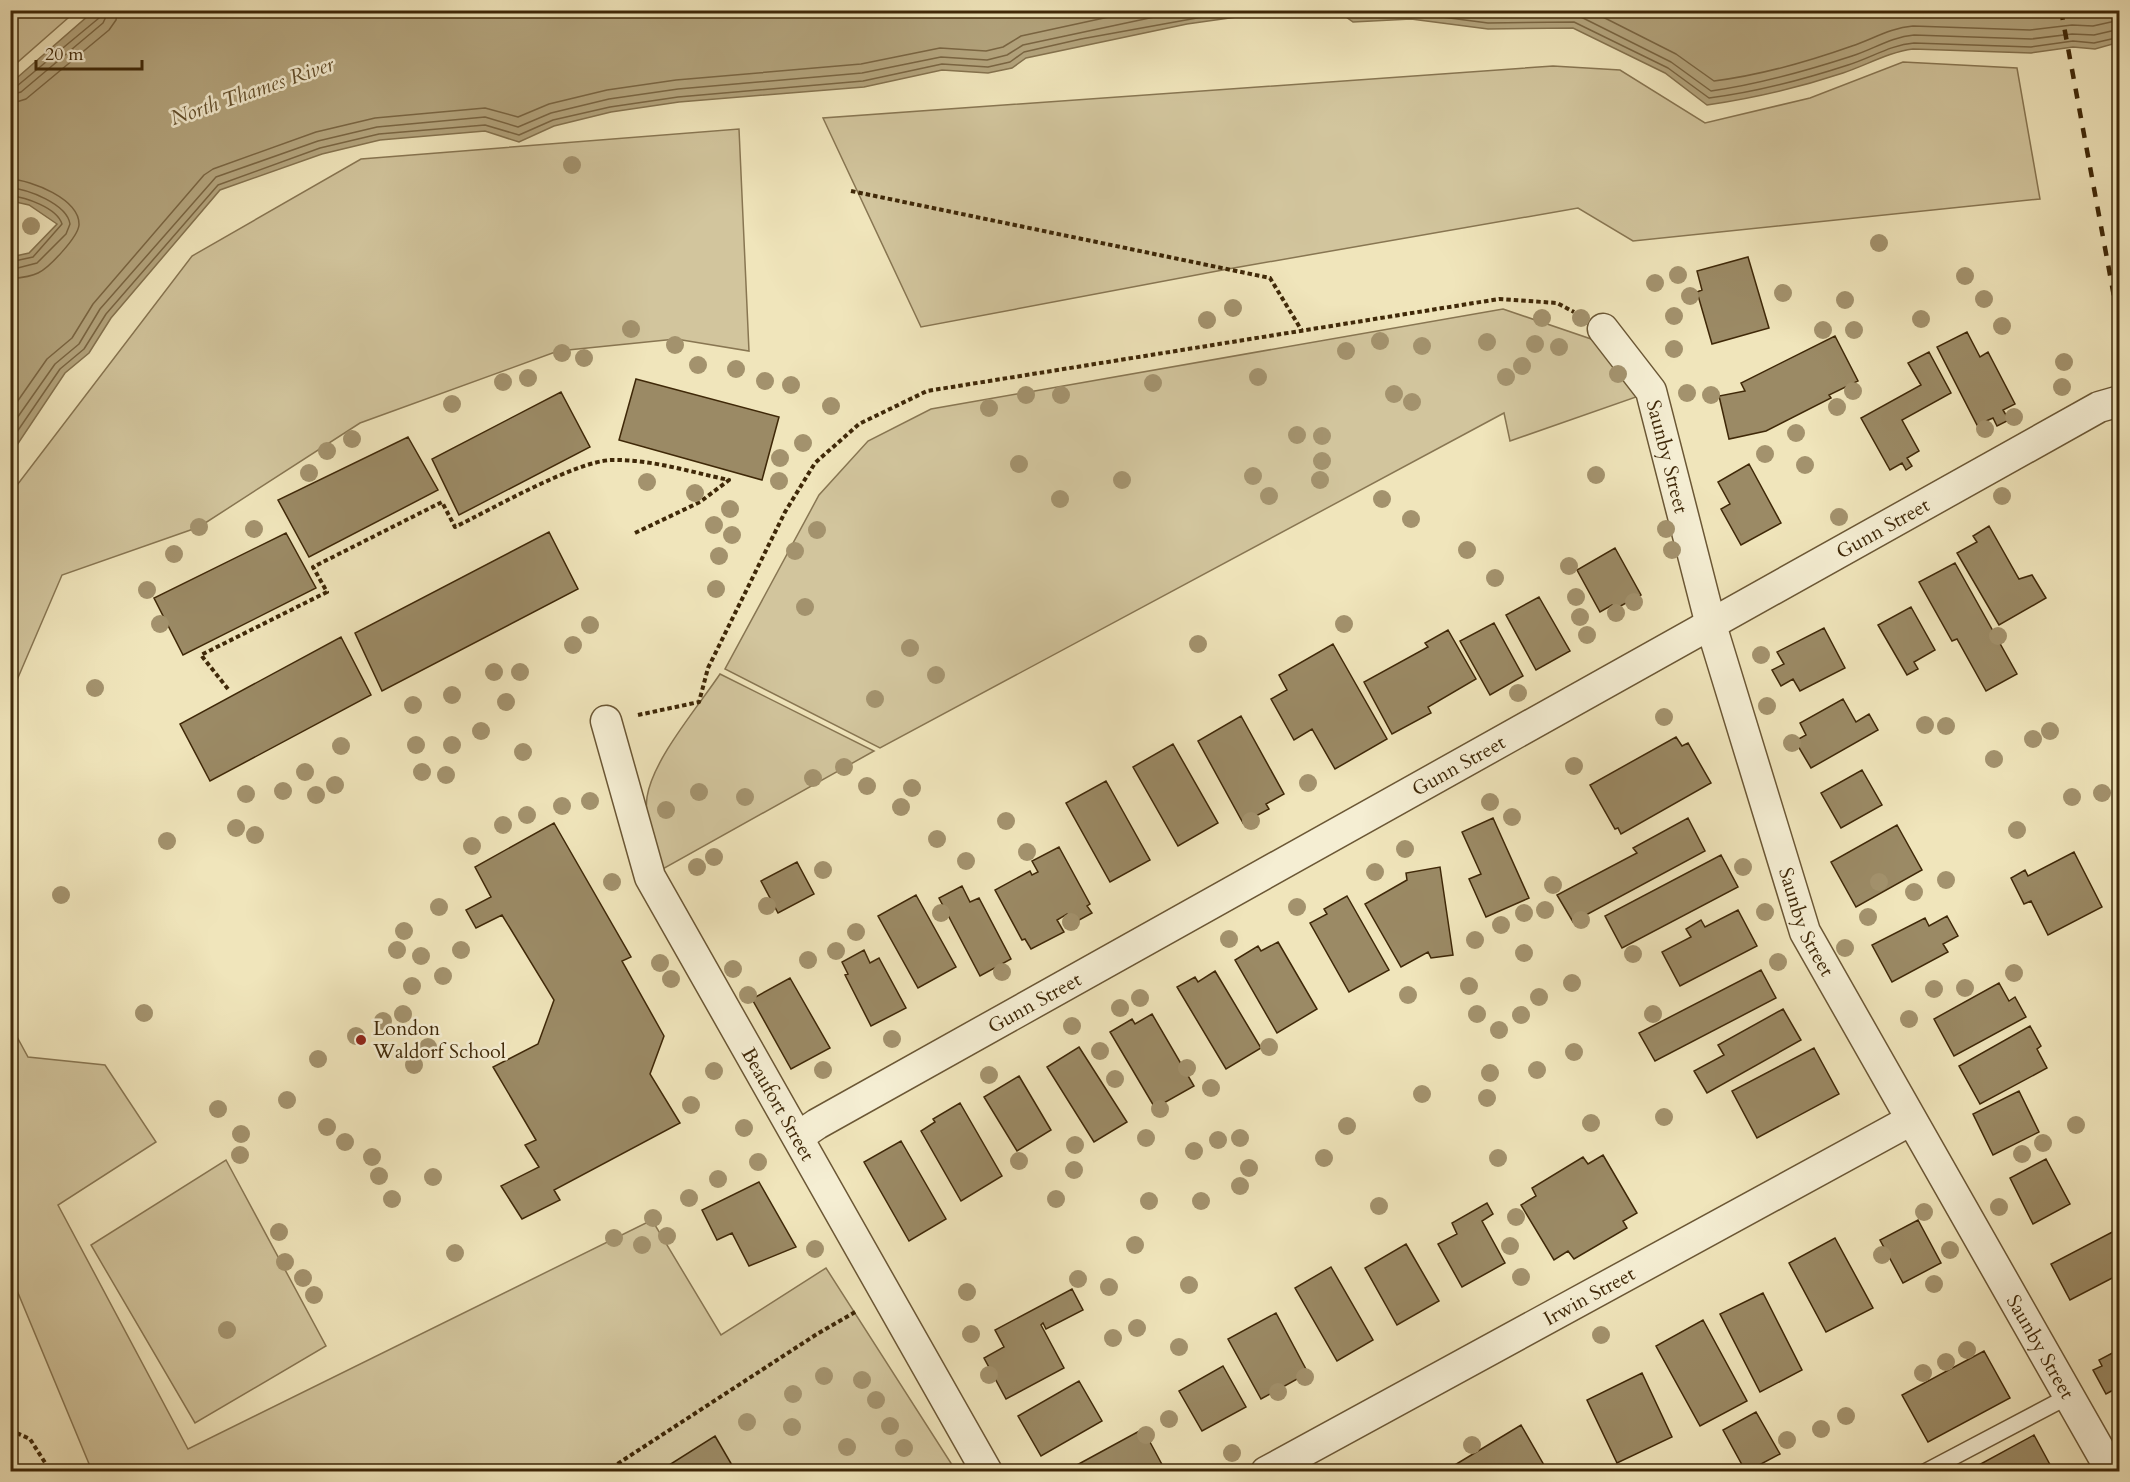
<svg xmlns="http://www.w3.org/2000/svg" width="2130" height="1482" font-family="Cardo,serif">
<rect width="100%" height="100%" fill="#f0e5bb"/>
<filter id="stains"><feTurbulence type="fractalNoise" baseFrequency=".00333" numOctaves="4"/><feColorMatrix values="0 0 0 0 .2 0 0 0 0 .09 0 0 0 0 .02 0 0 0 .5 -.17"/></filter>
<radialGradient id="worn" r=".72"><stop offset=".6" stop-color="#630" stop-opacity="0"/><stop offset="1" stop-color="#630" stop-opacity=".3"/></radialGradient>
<path fill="#d2c59d" stroke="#887652" stroke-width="1.5" d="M 11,10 L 76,10 L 76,11 L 11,68 Z
M 1903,62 L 2017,68 L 2040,199 L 1633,241 L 1578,208 L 1228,269 L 921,327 L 823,118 L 1553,66 L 1620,70 L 1705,123 L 1810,98 Z
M 739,129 L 749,351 L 676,339 L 558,351 L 360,423 L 199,527 L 62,575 L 11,694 L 11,493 L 192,256 L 361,159 Z
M 1503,309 L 1594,340 L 1639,396 L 1510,441 L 1504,413 L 880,748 L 725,669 L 819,495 L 868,441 L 931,409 Z
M 720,674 L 874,751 L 661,870 C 653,848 644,821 647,797 C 653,759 698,707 720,674 Z
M 10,1024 L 28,1057 L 105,1065 L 156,1142 L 58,1205 L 188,1449 L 652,1220 L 721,1335 L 826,1268 L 956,1471 L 92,1471 L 11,1276 Z
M 226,1160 L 326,1346 L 195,1423 L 91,1245 Z"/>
<path fill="#b4a57e" stroke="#85734f" stroke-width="1.5" d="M 100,11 L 2119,10 L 2120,42 L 2095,49 L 2073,47 L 2031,53 L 1913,49 C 1889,52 1867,65 1843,73 C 1798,88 1754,98 1707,105 L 1665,73 L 1573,28 L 1488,29 L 1411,19 L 1353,22 L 1346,17 L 1265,13 L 1187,24 L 1026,58 L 1012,68 L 988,73 L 942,70 L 864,87 L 679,102 L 611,112 L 554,126 L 519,142 L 485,131 L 380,140 L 322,154 L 220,190 L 111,318 L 89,353 L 65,373 L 11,454 L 11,257 L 29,253 L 57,224 L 29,205 L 11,201 L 11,83 L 88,16 Z"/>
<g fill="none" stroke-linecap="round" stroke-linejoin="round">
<path stroke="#7a6643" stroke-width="1.5" d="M 1329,10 L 1347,12 L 1355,16 L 1411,13 L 1488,23 L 1574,22 L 1668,68 L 1709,98 C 1758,92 1802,80 1848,65 C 1871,58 1890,45 1914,43 L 2031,47 L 2073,41 L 2094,43 L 2120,37
M 1450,10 L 1488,16 L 1577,15 L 1671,62 L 1711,91 C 1760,84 1806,71 1852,56 C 1874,49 1891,37 1914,35 L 2031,39 L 2072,34 L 2094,35 L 2120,29
M 1589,10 L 1676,54 L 1714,81 C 1761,75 1807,62 1852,46 C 1873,39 1890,28 1913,26 L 2030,30 L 2072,25 L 2093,26 L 2120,20
M 10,88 L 17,86 L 99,18 L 101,10
M 10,95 L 21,92 L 103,23 L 109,10
M 10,104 L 26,99 L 109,30 L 116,20 L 118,10
M 10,179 C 31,180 80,199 79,225 C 78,237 49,268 38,273 C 30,277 19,278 10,279
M 10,188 C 28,189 67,204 70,224 L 66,234 L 37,263 L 10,270
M 10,196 C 26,197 57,208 62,224 L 33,257 L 10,262
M 10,412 L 47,359 L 72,338 L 93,304 L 204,175 L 213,169 L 316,132 L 375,118 L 485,108 L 518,117 L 549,104 L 607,90 L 676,80 L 861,64 L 940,48 L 986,51 L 1003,47 L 1021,36 L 1141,10
M 10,428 L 55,364 L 79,344 L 100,309 L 216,177 L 318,141 L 377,127 L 485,117 L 518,127 L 551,113 L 609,99 L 678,89 L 862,73 L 941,57 L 987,60 L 1007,55 L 1023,45 L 1187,10
M 10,442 L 60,369 L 84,349 L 106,314 L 218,185 L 320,148 L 379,134 L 485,125 L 519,135 L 553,120 L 610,107 L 678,97 L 863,81 L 942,64 L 988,67 L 1010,62 L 1024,52 L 1081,39 L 1241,10"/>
</g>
<path fill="#9b8a65" stroke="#3f2808" stroke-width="1.5" d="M 1748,257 L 1769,328 L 1712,344 L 1697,292 L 1702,290 L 1697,271 Z
M 1967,332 L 1980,357 L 1988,352 L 2015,404 L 2003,410 L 2009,420 L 1997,426 L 1993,418 L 1977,425 L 1937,347 Z
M 1835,336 L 1858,381 L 1829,395 L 1831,398 L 1766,431 L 1729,439 L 1719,396 L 1745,391 L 1741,383 Z
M 1929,352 L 1951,393 L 1902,420 L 1919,451 L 1907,458 L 1912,466 L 1906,470 L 1902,463 L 1890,470 L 1861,418 L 1921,385 L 1908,363 Z
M 636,379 L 779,417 L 762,480 L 619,440 Z
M 561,392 L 590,447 L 459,515 L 432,459 Z
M 408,437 L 438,490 L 309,557 L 278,500 Z
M 1749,464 L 1781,523 L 1741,545 L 1721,509 L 1730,504 L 1718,482 Z
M 1989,526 L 2019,579 L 2032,575 L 2046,598 L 1999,625 L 1957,553 L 1977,542 L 1973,536 Z
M 549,532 L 578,589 L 382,691 L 355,633 Z
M 286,533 L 316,588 L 183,655 L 154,598 Z
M 1615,548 L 1641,595 L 1615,609 L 1612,605 L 1600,612 L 1577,570 Z
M 1955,563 L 2017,674 L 1986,691 L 1957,639 L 1952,641 L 1919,582 Z
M 1539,597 L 1570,651 L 1536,670 L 1506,615 Z
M 1911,607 L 1935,650 L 1914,662 L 1918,669 L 1907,675 L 1878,625 Z
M 1494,623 L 1523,676 L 1490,695 L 1460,641 Z
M 1824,628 L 1845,668 L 1800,691 L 1793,679 L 1781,686 L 1772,670 L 1784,664 L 1777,652 Z
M 1448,630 L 1476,679 L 1428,707 L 1431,713 L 1392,734 L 1364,682 L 1428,647 L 1425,643 Z
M 341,637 L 371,695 L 210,781 L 180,724 Z
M 1333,644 L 1387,739 L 1335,769 L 1312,729 L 1294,740 L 1271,699 L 1287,690 L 1279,675 Z
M 1843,699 L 1856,722 L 1869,714 L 1878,730 L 1811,768 L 1795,741 L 1806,735 L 1800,723 Z
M 1241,716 L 1284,794 L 1266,804 L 1269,809 L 1243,823 L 1198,741 Z
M 1676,737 L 1682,746 L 1688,743 L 1711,783 L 1621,834 L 1618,828 L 1615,829 L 1590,785 Z
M 1173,744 L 1218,823 L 1178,846 L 1133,767 Z
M 1862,770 L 1882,805 L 1841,828 L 1821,793 Z
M 1106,781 L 1150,860 L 1110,882 L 1066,803 Z
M 1493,818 L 1529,898 L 1486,917 L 1469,879 L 1481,874 L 1462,832 Z
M 1688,818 L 1705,851 L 1573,922 L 1557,895 L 1637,853 L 1633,848 Z
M 554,823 L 631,957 L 622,961 L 664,1036 L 650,1074 L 680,1123 L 554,1190 L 560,1200 L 522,1219 L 501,1186 L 539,1167 L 525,1145 L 536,1140 L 493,1067 L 538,1044 L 554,1000 L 502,915 L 476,928 L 466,910 L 491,897 L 475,867 Z
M 1897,825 L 1922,870 L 1856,907 L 1831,862 Z
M 1059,847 L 1090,904 L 1087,906 L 1092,913 L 1072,924 L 1067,914 L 1057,920 L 1064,932 L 1031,949 L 1025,939 L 1022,940 L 995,890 L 1030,871 L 1032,875 L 1038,872 L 1032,861 Z
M 2074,852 L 2102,907 L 2048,935 L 2031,901 L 2024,904 L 2011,878 L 2025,870 L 2028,876 Z
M 1721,855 L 1738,887 L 1622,948 L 1605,916 Z
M 797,862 L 814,894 L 778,913 L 761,881 Z
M 1440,867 L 1453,955 L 1431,958 L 1428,952 L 1401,967 L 1365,904 L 1407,880 L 1406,873 Z
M 962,886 L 970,902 L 979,898 L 1011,959 L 980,976 L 939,898 Z
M 916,895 L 956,967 L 918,988 L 878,916 Z
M 1347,896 L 1389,970 L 1349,992 L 1310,923 L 1327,914 L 1324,909 Z
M 1738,910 L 1757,946 L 1680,986 L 1662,952 L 1691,937 L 1686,929 L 1701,920 L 1705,927 Z
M 1947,916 L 1958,936 L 1943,944 L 1948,952 L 1892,982 L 1872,945 L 1925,918 L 1929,926 Z
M 1278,942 L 1317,1009 L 1277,1033 L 1235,960 L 1258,946 L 1261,951 Z
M 864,950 L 870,963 L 879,958 L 906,1008 L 871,1026 L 845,975 L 848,974 L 842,962 Z
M 1761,970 L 1776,998 L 1655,1061 L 1639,1033 Z
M 1215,971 L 1261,1048 L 1226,1069 L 1177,987 L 1195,977 L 1198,982 Z
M 790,978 L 830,1048 L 791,1069 L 752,999 Z
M 1999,983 L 2009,1001 L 2015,997 L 2026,1017 L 1954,1056 L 1934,1019 Z
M 1783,1009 L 1801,1040 L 1707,1093 L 1694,1071 L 1724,1055 L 1718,1045 Z
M 1152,1014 L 1194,1086 L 1155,1108 L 1110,1032 L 1132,1019 L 1135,1024 Z
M 2030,1026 L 2041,1046 L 2037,1049 L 2047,1068 L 1980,1104 L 1959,1066 Z
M 1079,1047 L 1127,1122 L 1094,1142 L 1047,1067 Z
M 1814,1048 L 1839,1094 L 1757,1138 L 1732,1091 Z
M 1019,1076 L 1051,1130 L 1017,1151 L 984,1097 Z
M 2019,1091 L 2039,1132 L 1993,1155 L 1973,1114 Z
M 960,1103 L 1002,1176 L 961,1201 L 921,1131 L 935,1122 L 933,1119 Z
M 901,1141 L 946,1219 L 909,1241 L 864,1162 Z
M 1603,1155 L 1637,1213 L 1623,1221 L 1627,1228 L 1574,1259 L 1568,1251 L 1554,1260 L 1521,1205 L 1536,1196 L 1532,1188 L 1583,1157 L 1588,1164 Z
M 2046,1159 L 2070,1204 L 2033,1224 L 2010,1178 Z
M 759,1182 L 796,1247 L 749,1266 L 732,1233 L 717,1240 L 702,1210 Z
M 1487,1203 L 1493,1214 L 1482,1221 L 1505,1263 L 1462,1287 L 1438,1244 L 1457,1234 L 1452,1223 Z
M 1918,1220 L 1941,1263 L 1903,1283 L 1880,1240 Z
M 2120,1228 L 2120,1274 L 2070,1300 L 2051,1264 Z
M 1835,1238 L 1873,1308 L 1826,1332 L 1789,1263 Z
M 1406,1244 L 1439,1301 L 1397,1325 L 1365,1268 Z
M 1331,1267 L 1373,1340 L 1337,1361 L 1295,1288 Z
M 1072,1289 L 1083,1310 L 1046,1329 L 1043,1323 L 1041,1325 L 1064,1368 L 1006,1399 L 984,1358 L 1004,1347 L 995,1330 Z
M 1763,1293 L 1802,1370 L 1760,1392 L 1720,1314 Z
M 1276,1313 L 1308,1373 L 1261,1399 L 1228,1339 Z
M 1703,1320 L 1747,1401 L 1700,1426 L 1656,1346 Z
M 2120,1349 L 2120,1392 L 2117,1388 L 2106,1394 L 2093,1370 L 2102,1366 L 2099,1360 Z
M 1984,1351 L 2010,1398 L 1928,1442 L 1902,1395 Z
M 1223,1366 L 1246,1407 L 1202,1431 L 1179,1391 Z
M 1642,1373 L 1672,1437 L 1617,1463 L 1587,1400 Z
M 1079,1381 L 1102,1421 L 1041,1456 L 1018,1416 Z
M 1756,1412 L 1780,1454 L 1746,1472 L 1723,1430 Z
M 1521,1425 L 1548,1472 L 1443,1472 L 1498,1439 Z
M 1143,1429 L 1165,1470 L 1163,1472 L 1064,1472 Z
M 2034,1435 L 2054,1472 L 1966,1472 Z
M 715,1436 L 736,1472 L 658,1472 Z"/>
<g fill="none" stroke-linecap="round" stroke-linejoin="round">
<defs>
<path id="service" d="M 1925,1472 L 2069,1396"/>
<g id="minor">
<path id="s1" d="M 1603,329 L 1651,391 L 1711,625 L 1805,932 L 2112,1472"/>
<path id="s2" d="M 606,721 L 650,877 L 987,1472"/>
<path id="s3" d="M 798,1137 L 817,1124 L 2099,407 L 2120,401"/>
<path id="s4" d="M 1266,1472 L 1911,1120"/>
</g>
</defs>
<use href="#service" stroke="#6b5735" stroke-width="18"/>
<use href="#minor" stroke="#6b5735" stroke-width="33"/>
<path stroke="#3f2808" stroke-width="4" stroke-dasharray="4.5 3" stroke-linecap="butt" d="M 851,191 L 1270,278 L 1302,331
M 228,689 L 201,655 L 327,592 L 313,567 L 442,502 L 455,527 C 492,509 574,462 611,460 C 651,459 690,472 729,480 L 700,502 L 635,533
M 638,715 L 699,702 L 708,668 L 785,512 L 815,463 L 859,424 L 927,391 L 1499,299 L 1557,303 L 1574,312
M 10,1430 L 30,1439 L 51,1472
M 605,1472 L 817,1334 L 857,1311"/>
<use href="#service" stroke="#f5eed3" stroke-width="15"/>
<use href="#minor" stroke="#f5eed3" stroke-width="30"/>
<path stroke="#3f2808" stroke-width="4.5" stroke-dasharray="10 10" stroke-linecap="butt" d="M 2061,10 L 2120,329"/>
</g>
<g fill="#a3926d">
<circle cx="572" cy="165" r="9"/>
<circle cx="31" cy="226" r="9"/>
<circle cx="1879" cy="243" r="9"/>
<circle cx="1678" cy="275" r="9"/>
<circle cx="1965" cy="276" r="9"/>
<circle cx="1655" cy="283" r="9"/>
<circle cx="1783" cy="293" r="9"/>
<circle cx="1690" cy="296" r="9"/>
<circle cx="1984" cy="299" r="9"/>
<circle cx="1845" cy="300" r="9"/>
<circle cx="1233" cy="308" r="9"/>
<circle cx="1674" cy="316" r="9"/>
<circle cx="1542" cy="318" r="9"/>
<circle cx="1581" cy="318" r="9"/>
<circle cx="1921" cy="319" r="9"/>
<circle cx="1207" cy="320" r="9"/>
<circle cx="2002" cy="326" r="9"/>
<circle cx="631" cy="329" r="9"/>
<circle cx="1823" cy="330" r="9"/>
<circle cx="1854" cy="330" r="9"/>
<circle cx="1380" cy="341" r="9"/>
<circle cx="1487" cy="342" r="9"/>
<circle cx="1535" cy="344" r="9"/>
<circle cx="675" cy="345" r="9"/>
<circle cx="1422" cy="346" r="9"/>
<circle cx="1559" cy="347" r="9"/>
<circle cx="1674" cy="349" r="9"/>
<circle cx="1346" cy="351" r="9"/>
<circle cx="562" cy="353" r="9"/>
<circle cx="584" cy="358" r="9"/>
<circle cx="2064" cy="362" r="9"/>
<circle cx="698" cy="365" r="9"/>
<circle cx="1522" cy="366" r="9"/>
<circle cx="736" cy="369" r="9"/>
<circle cx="1618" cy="374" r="9"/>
<circle cx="1258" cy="377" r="9"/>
<circle cx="1506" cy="377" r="9"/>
<circle cx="528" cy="378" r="9"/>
<circle cx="765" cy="381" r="9"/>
<circle cx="503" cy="382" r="9"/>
<circle cx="1153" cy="383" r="9"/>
<circle cx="791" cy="385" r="9"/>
<circle cx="2062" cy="387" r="9"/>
<circle cx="1853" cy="391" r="9"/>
<circle cx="1687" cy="393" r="9"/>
<circle cx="1394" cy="394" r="9"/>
<circle cx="1026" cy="395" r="9"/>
<circle cx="1061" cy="395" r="9"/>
<circle cx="1711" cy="395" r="9"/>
<circle cx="1412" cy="402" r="9"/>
<circle cx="452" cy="404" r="9"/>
<circle cx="831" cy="406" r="9"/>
<circle cx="1837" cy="407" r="9"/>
<circle cx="989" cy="408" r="9"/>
<circle cx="2014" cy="417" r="9"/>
<circle cx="1985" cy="429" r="9"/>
<circle cx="1796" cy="433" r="9"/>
<circle cx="1297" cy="435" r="9"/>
<circle cx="1322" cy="436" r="9"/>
<circle cx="352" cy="439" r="9"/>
<circle cx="803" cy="443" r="9"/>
<circle cx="327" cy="451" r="9"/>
<circle cx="1765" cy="454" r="9"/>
<circle cx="780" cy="458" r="9"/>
<circle cx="1322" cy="461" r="9"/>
<circle cx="1019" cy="464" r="9"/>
<circle cx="1805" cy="465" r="9"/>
<circle cx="309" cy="473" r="9"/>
<circle cx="1596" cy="475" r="9"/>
<circle cx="1253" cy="476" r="9"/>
<circle cx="1122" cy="480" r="9"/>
<circle cx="1320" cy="480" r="9"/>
<circle cx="779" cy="481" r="9"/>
<circle cx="647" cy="482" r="9"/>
<circle cx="695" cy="493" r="9"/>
<circle cx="1269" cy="496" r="9"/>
<circle cx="2002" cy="496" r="9"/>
<circle cx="1060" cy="499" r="9"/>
<circle cx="1382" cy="499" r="9"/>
<circle cx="730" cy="509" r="9"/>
<circle cx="1839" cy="517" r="9"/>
<circle cx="1411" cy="519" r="9"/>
<circle cx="714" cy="525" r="9"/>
<circle cx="199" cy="527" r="9"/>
<circle cx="254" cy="529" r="9"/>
<circle cx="1666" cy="529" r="9"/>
<circle cx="817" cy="530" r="9"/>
<circle cx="732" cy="535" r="9"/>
<circle cx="1467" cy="550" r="9"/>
<circle cx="1672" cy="550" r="9"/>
<circle cx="795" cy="551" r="9"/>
<circle cx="174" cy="554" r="9"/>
<circle cx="719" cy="556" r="9"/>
<circle cx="1569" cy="566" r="9"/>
<circle cx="1495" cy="578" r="9"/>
<circle cx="716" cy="589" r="9"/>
<circle cx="147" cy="590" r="9"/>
<circle cx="1576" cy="597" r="9"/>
<circle cx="1634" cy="602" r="9"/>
<circle cx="805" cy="607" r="9"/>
<circle cx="1616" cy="613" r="9"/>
<circle cx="1580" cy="617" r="9"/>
<circle cx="160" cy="624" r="9"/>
<circle cx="1344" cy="624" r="9"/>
<circle cx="590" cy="625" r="9"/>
<circle cx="1587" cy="635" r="9"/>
<circle cx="1998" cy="636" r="9"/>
<circle cx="1198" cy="644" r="9"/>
<circle cx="573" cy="645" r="9"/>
<circle cx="910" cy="648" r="9"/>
<circle cx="1761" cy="655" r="9"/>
<circle cx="494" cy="672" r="9"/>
<circle cx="520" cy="672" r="9"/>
<circle cx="936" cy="675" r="9"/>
<circle cx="95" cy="688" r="9"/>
<circle cx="1518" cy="693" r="9"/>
<circle cx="452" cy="695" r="9"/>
<circle cx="875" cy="699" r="9"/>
<circle cx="506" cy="702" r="9"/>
<circle cx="413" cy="705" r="9"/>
<circle cx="1767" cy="706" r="9"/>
<circle cx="1664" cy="717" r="9"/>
<circle cx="1925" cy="725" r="9"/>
<circle cx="1946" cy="726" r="9"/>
<circle cx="481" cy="731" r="9"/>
<circle cx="2050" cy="731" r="9"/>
<circle cx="2033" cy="739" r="9"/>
<circle cx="1792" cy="743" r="9"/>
<circle cx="416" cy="745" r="9"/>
<circle cx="452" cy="745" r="9"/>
<circle cx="341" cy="746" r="9"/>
<circle cx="523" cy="752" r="9"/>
<circle cx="1994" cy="759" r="9"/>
<circle cx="1574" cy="766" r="9"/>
<circle cx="844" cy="767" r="9"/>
<circle cx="305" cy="772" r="9"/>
<circle cx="422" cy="772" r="9"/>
<circle cx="446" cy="775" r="9"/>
<circle cx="813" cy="778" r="9"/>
<circle cx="1308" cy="783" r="9"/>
<circle cx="335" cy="785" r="9"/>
<circle cx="867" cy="786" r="9"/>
<circle cx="912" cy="788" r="9"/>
<circle cx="283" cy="791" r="9"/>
<circle cx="699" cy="792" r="9"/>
<circle cx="2102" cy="793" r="9"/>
<circle cx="246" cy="794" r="9"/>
<circle cx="316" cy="795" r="9"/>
<circle cx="745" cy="797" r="9"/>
<circle cx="2072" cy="797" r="9"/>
<circle cx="590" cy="801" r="9"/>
<circle cx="1490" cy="802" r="9"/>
<circle cx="562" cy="806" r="9"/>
<circle cx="901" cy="807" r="9"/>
<circle cx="666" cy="810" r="9"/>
<circle cx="527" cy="815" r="9"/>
<circle cx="1512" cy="817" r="9"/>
<circle cx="1006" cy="821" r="9"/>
<circle cx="1251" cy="821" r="9"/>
<circle cx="503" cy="825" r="9"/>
<circle cx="236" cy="828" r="9"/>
<circle cx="2017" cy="830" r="9"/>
<circle cx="255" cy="835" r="9"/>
<circle cx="937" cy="839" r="9"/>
<circle cx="167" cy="841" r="9"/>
<circle cx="472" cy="846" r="9"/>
<circle cx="1405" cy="849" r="9"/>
<circle cx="1027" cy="852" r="9"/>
<circle cx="714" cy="857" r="9"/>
<circle cx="966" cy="861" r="9"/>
<circle cx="697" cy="867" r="9"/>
<circle cx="1743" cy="867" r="9"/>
<circle cx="823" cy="870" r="9"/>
<circle cx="1375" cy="872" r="9"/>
<circle cx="1946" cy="880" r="9"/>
<circle cx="612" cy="882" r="9"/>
<circle cx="1879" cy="882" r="9"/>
<circle cx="1553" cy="885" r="9"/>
<circle cx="1914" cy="892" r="9"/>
<circle cx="61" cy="895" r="9"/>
<circle cx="767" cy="906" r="9"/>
<circle cx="439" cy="907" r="9"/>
<circle cx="1297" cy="907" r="9"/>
<circle cx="1545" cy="910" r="9"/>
<circle cx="1765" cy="912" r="9"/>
<circle cx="941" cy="913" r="9"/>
<circle cx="1524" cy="913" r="9"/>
<circle cx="1868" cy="917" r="9"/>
<circle cx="1581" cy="920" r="9"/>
<circle cx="1071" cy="922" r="9"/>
<circle cx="1501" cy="925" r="9"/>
<circle cx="404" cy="931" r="9"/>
<circle cx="856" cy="932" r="9"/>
<circle cx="1229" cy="939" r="9"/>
<circle cx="1475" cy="940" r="9"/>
<circle cx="1845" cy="948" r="9"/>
<circle cx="397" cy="950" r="9"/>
<circle cx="461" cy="950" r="9"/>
<circle cx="836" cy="951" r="9"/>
<circle cx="1524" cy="953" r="9"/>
<circle cx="1633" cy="954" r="9"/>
<circle cx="421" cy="956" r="9"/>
<circle cx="808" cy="960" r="9"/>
<circle cx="1778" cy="962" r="9"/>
<circle cx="660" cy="963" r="9"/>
<circle cx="733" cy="969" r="9"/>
<circle cx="1002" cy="972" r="9"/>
<circle cx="2014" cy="973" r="9"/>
<circle cx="443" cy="976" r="9"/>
<circle cx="671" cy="979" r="9"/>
<circle cx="1572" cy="983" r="9"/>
<circle cx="412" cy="986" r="9"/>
<circle cx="1469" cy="986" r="9"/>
<circle cx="1965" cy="988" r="9"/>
<circle cx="1934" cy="989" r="9"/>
<circle cx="748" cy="995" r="9"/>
<circle cx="1408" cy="995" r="9"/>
<circle cx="1539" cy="997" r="9"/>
<circle cx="1140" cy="998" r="9"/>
<circle cx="1120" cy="1008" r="9"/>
<circle cx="144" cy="1013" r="9"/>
<circle cx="403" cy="1014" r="9"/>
<circle cx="1477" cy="1014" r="9"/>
<circle cx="1653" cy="1014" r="9"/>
<circle cx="1521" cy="1015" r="9"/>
<circle cx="1909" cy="1019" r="9"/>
<circle cx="383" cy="1021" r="9"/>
<circle cx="1072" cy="1026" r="9"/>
<circle cx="1499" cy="1030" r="9"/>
<circle cx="356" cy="1036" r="9"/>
<circle cx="892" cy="1039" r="9"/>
<circle cx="428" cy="1047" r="9"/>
<circle cx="1269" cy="1047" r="9"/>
<circle cx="1100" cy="1051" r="9"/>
<circle cx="1574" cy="1052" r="9"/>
<circle cx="318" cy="1059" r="9"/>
<circle cx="414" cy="1065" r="9"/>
<circle cx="1187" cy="1068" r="9"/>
<circle cx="823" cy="1070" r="9"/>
<circle cx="1537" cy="1070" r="9"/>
<circle cx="714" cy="1071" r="9"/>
<circle cx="1490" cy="1073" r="9"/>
<circle cx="989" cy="1075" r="9"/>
<circle cx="1115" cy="1079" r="9"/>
<circle cx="1211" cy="1088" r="9"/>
<circle cx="1422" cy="1094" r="9"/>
<circle cx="1487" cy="1098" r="9"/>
<circle cx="287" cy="1100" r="9"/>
<circle cx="691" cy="1105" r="9"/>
<circle cx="218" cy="1109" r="9"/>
<circle cx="1160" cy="1109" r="9"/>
<circle cx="1664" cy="1117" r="9"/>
<circle cx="1591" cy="1123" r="9"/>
<circle cx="2076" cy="1125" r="9"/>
<circle cx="1347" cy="1126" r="9"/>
<circle cx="327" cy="1127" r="9"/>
<circle cx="744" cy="1128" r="9"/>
<circle cx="241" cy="1134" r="9"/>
<circle cx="1146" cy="1138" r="9"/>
<circle cx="1240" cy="1138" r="9"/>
<circle cx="1218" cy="1140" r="9"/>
<circle cx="345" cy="1142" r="9"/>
<circle cx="2043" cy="1143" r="9"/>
<circle cx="1075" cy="1145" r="9"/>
<circle cx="1194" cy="1151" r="9"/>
<circle cx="2022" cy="1154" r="9"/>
<circle cx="240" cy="1155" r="9"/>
<circle cx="372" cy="1157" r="9"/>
<circle cx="1324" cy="1158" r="9"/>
<circle cx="1498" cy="1158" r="9"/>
<circle cx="1019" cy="1161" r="9"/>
<circle cx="758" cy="1162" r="9"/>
<circle cx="1249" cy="1168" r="9"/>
<circle cx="1074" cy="1170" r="9"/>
<circle cx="379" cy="1176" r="9"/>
<circle cx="433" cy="1177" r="9"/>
<circle cx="718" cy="1179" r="9"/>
<circle cx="1240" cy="1186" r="9"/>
<circle cx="689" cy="1198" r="9"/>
<circle cx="392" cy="1199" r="9"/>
<circle cx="1056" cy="1199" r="9"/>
<circle cx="1149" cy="1201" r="9"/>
<circle cx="1201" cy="1201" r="9"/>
<circle cx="1379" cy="1206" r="9"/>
<circle cx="1999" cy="1207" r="9"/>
<circle cx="1924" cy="1212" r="9"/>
<circle cx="1516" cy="1217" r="9"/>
<circle cx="653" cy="1218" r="9"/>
<circle cx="279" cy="1232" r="9"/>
<circle cx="667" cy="1236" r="9"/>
<circle cx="614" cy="1238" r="9"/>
<circle cx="642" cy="1245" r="9"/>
<circle cx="1135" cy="1245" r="9"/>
<circle cx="1510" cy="1246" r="9"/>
<circle cx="815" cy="1249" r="9"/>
<circle cx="1950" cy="1250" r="9"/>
<circle cx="455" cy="1253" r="9"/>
<circle cx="1882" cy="1255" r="9"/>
<circle cx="285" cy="1262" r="9"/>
<circle cx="1521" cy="1277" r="9"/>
<circle cx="303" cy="1278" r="9"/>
<circle cx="1078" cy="1279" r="9"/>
<circle cx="1934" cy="1284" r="9"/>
<circle cx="1189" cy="1285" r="9"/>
<circle cx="1109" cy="1287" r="9"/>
<circle cx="967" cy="1292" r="9"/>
<circle cx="314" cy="1295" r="9"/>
<circle cx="1137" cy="1328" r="9"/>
<circle cx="227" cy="1330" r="9"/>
<circle cx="971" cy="1334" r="9"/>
<circle cx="1601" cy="1335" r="9"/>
<circle cx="1113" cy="1338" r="9"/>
<circle cx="1179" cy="1347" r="9"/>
<circle cx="1967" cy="1350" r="9"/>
<circle cx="1946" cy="1362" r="9"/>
<circle cx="1923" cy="1373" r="9"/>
<circle cx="989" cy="1375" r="9"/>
<circle cx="824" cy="1376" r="9"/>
<circle cx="1305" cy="1377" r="9"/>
<circle cx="862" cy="1380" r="9"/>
<circle cx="1278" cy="1392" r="9"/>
<circle cx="793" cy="1394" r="9"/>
<circle cx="876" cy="1400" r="9"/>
<circle cx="1846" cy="1416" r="9"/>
<circle cx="1169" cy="1419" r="9"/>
<circle cx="747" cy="1422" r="9"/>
<circle cx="890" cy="1426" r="9"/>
<circle cx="792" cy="1427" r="9"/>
<circle cx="1821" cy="1429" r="9"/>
<circle cx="1146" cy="1435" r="9"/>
<circle cx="1787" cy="1440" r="9"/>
<circle cx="1472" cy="1445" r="9"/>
<circle cx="847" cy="1447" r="9"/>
<circle cx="904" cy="1448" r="9"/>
<circle cx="1232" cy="1453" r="9"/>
</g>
<circle fill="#8f2418" stroke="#f5eed3" stroke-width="2" cx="361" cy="1040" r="6"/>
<g text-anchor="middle" stroke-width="5" stroke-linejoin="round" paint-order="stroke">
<g font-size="20" fill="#3f2808" stroke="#f5eed3">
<text dy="7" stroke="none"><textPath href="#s1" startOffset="146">Saunby Street</textPath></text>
<text dy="7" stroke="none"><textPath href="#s3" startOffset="1244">Gunn Street</textPath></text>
<text dy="7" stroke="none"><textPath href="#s3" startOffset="758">Gunn Street</textPath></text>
<text dy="7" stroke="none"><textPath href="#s1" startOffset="632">Saunby Street</textPath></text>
<text dy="7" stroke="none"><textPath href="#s3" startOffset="272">Gunn Street</textPath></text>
<text dy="7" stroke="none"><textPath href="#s2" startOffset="423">Beaufort Street</textPath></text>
<text dy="7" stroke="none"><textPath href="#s4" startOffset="368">Irwin Street</textPath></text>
<text dy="7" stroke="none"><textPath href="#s1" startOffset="1118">Saunby Street</textPath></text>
</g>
<g font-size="20" fill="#3f2808" stroke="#f5eed3" text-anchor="start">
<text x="373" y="1035">London<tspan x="373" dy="23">Waldorf School</tspan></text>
</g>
<g font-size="21" font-style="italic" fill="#624e2b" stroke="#f5eed3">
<text transform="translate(252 91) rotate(-19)" y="7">North Thames River</text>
</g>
</g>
<rect width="2130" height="1482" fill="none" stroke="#f0e5bb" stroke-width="36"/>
<rect x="12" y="12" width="2106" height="1458" fill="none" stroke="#3f2808" stroke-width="3"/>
<rect x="18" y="18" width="2094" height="1446" fill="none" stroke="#3f2808" stroke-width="1.5"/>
<path d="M36 60v9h106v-9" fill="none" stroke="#3f2808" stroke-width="3"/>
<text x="45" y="60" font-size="18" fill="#3f2808" stroke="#f5eed3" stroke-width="4.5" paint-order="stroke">20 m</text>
<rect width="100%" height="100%" filter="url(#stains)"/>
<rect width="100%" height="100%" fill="url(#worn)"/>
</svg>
